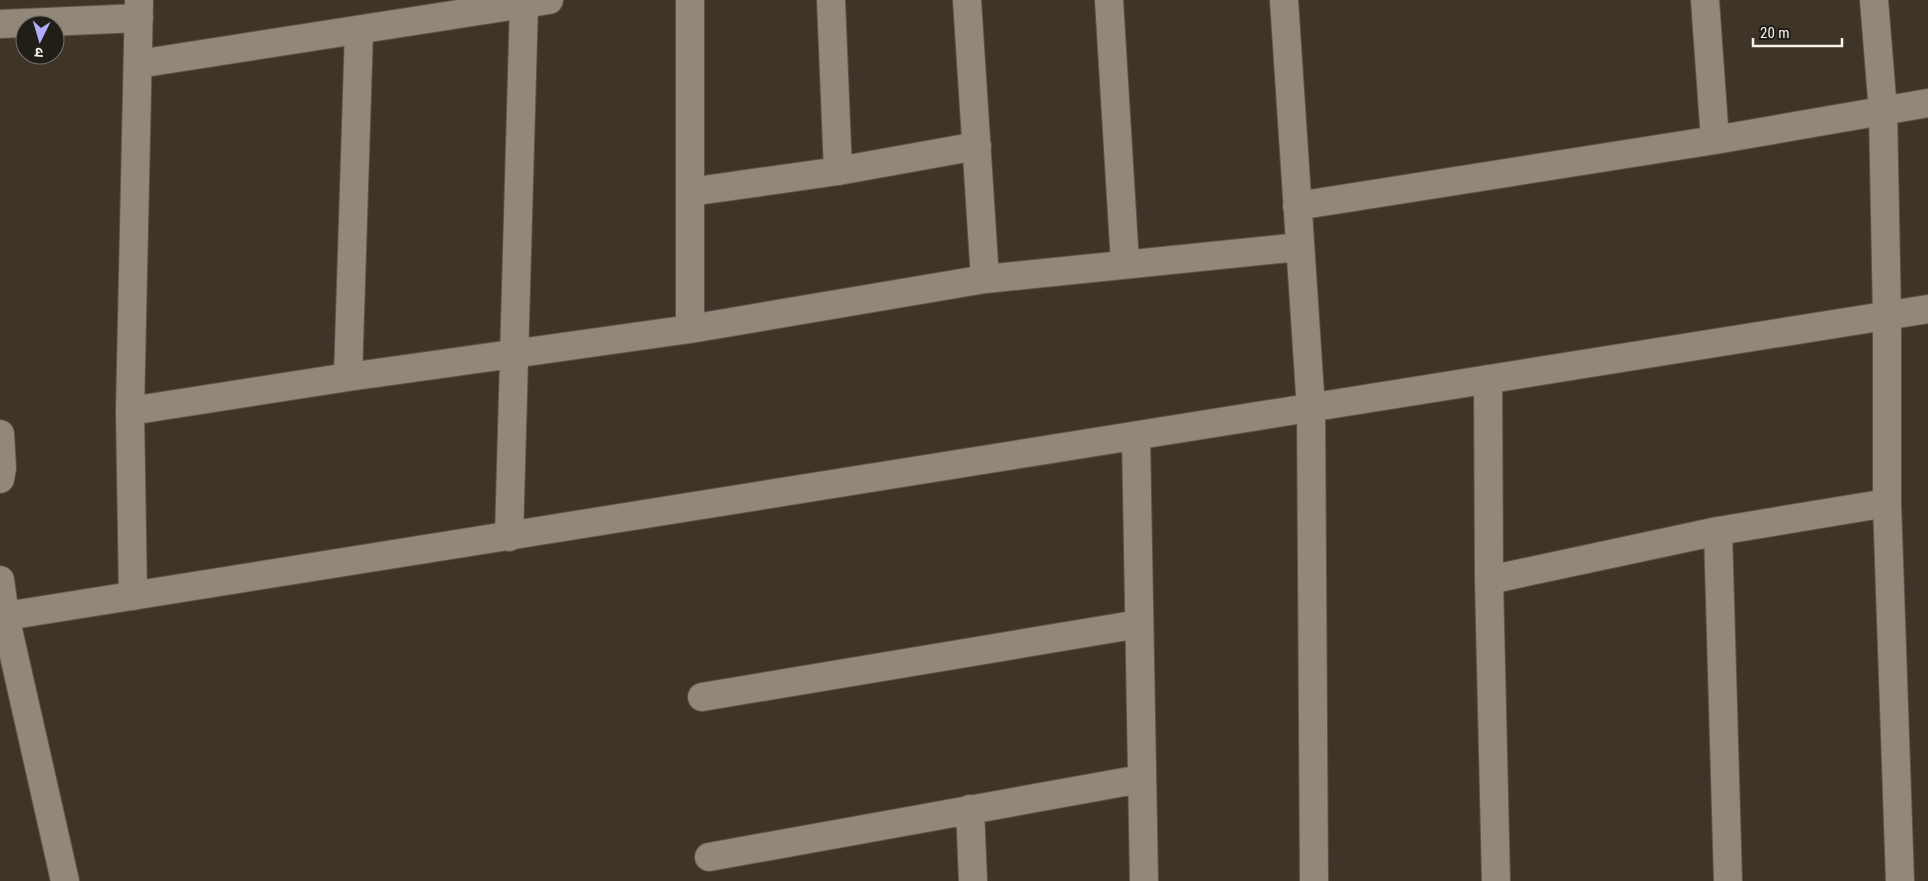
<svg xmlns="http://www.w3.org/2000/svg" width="1928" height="881" font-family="'Roboto Condensed','Noto Sans Devanagari',sans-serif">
<rect width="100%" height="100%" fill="#3e3428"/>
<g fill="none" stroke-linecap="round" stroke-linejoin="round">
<defs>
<path id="minor" d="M 831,0 L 838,171
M 967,0 L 985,279
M 1109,0 L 1125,263
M 1284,0 L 1311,409 L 1314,881
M 1705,0 L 1715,140
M 1874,0 L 1883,111 L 1887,316 L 1887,503 L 1900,881
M 0,24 L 139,18
M 138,64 L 549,0
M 690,192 L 838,171 L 977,146
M 1297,206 L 1715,140 L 1928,103
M 690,329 L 690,0
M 348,377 L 359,31
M 1488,379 L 1489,580 L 1496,881
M 130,411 L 348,377 L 690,329 L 985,279 L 1299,247
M 0,434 L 2,468 L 0,479
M 1136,436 L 1144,881
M 1718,531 L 1728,881
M 509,537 L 524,3
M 0,580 L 5,616 L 65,881
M 1489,580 L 1718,531 L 1887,503
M 133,596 L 130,411 L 139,0
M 0,617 L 1928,309
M 702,697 L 1139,624
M 970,809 L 973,881
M 709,857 L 1141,779"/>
</defs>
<use href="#minor" stroke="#5b5449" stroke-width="30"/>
<use href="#minor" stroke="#928779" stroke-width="28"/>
</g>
<g transform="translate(40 40) rotate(185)"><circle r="24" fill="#211d17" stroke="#77726b"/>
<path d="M0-4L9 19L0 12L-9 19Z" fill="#b0aefa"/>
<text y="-8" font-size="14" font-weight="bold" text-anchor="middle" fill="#f8f2ea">उ</text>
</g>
<path d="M1753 38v8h89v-8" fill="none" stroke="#f8f2ea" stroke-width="2.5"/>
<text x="1760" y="38" font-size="15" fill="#f8f2ea" stroke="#211d17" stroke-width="4" paint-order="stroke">20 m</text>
</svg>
